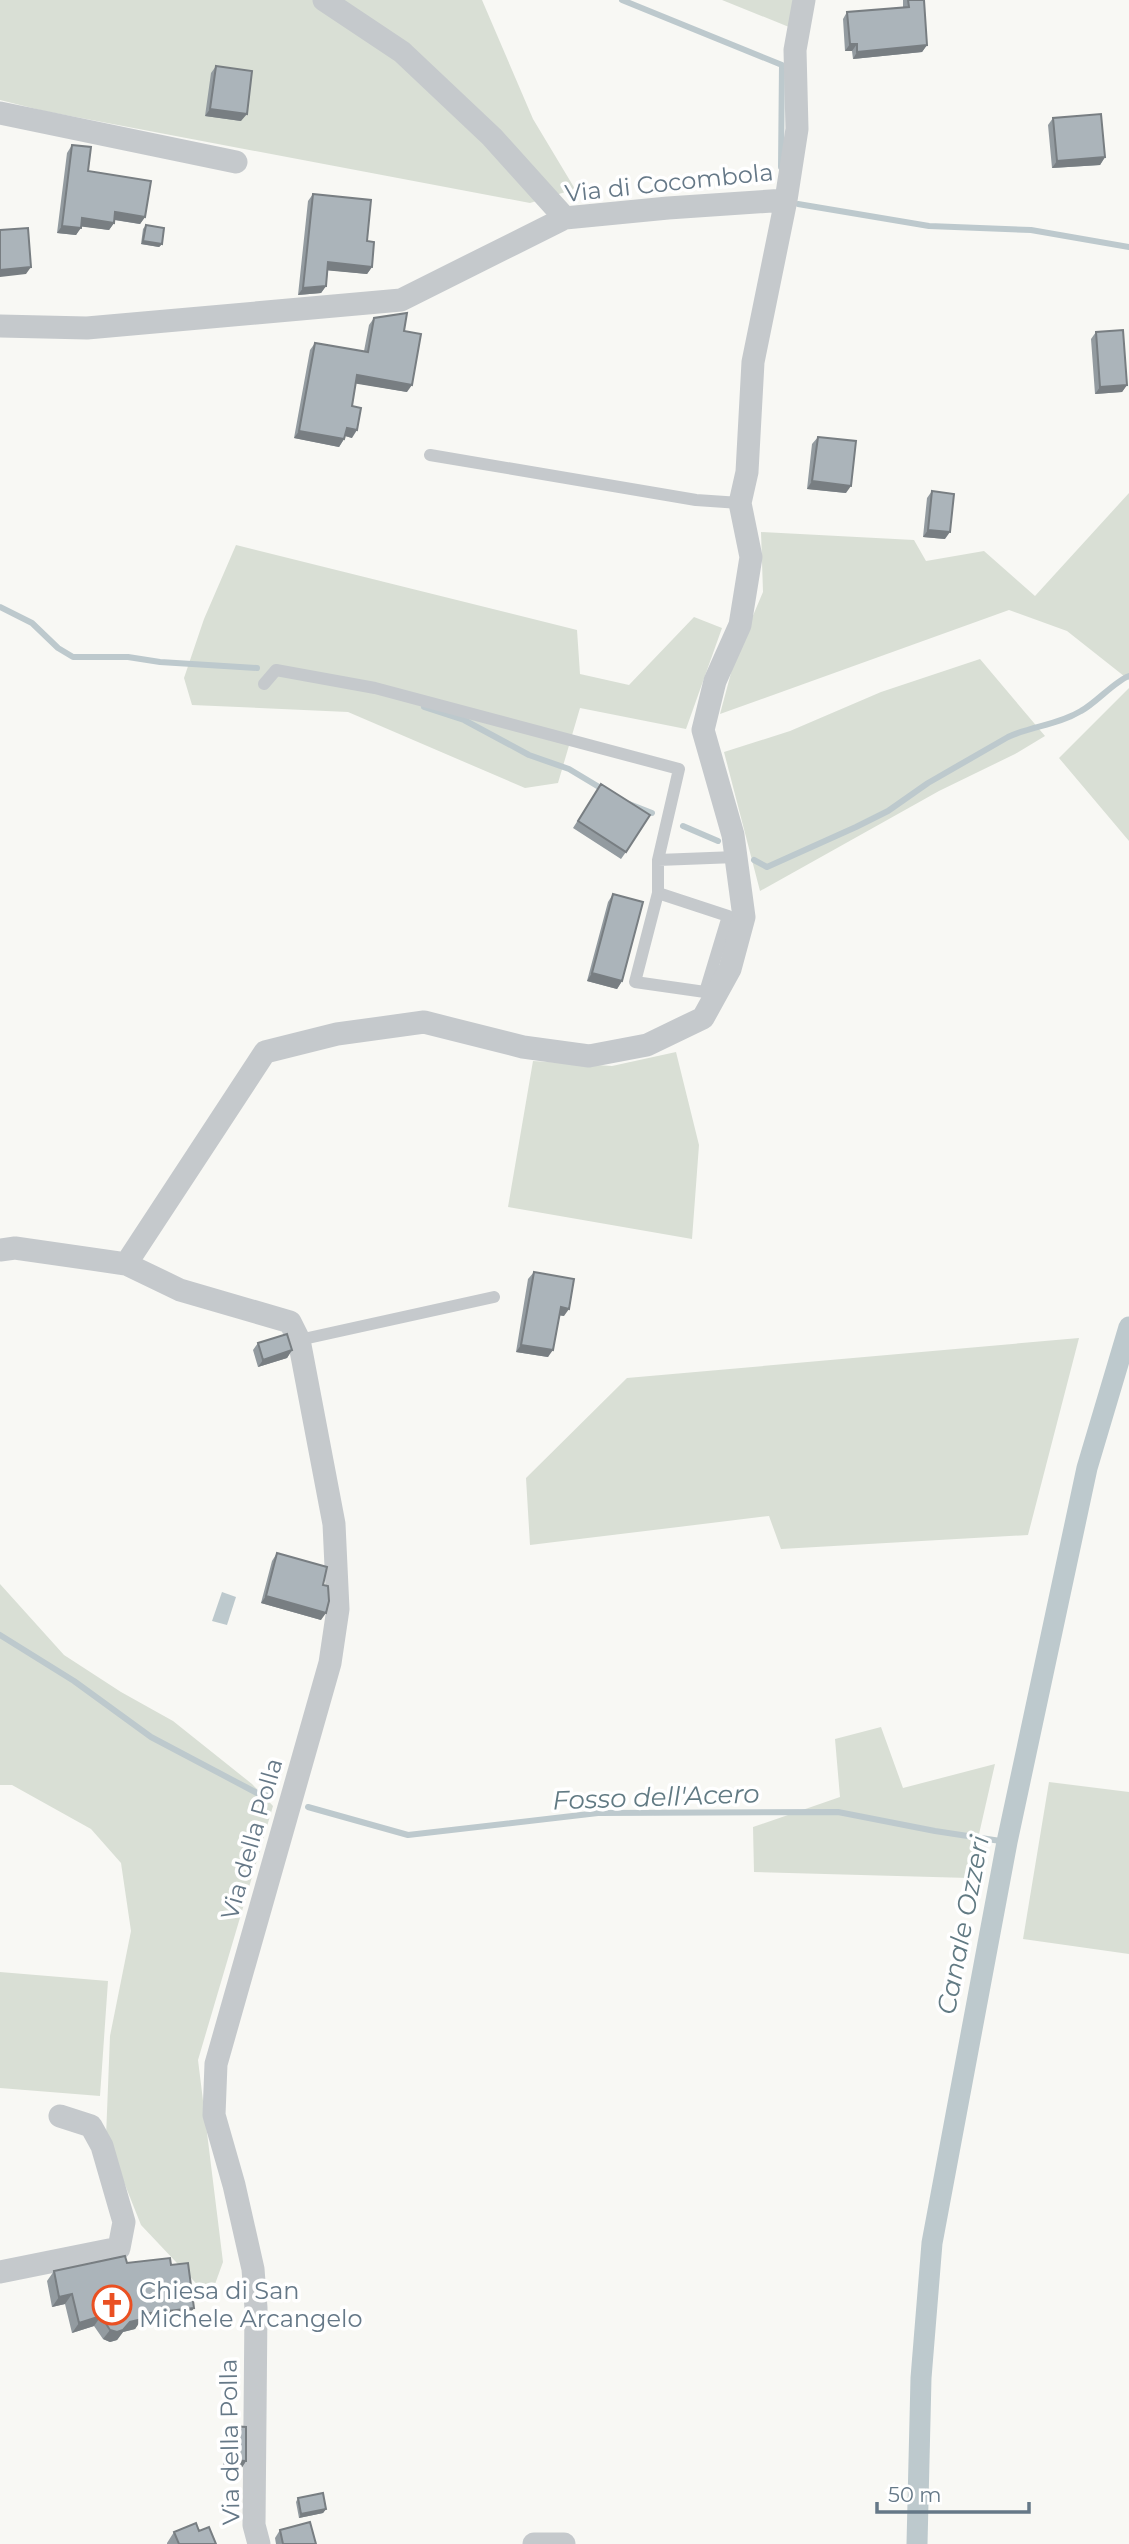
<svg xmlns="http://www.w3.org/2000/svg" width="1129" height="2544" font-family="Montserrat,sans-serif">
<rect width="100%" height="100%" fill="#f8f8f4"/>
<path fill="#d9dfd5" d="M 0,0 L 482,0 L 533,119 L 575,189 L 530,203 L 44,111 L 0,100 Z
M 722,0 L 793,0 L 789,27 Z
M 1129,493 L 1129,680 L 1067,631 L 1009,610 L 720,714 L 735,658 L 763,592 L 761,532 L 914,540 L 926,561 L 984,551 L 1035,596 Z
M 236,545 L 577,630 L 580,674 L 629,685 L 694,617 L 722,628 L 686,729 L 580,708 L 558,783 L 525,788 L 348,712 L 192,705 L 184,678 L 204,619 Z
M 980,659 L 1045,736 L 1015,754 L 939,791 L 760,891 L 724,752 L 790,731 L 881,692 Z
M 1129,688 L 1129,841 L 1059,758 Z
M 676,1052 L 699,1145 L 692,1239 L 508,1207 L 533,1061 L 612,1066 Z
M 1079,1338 L 1028,1535 L 781,1549 L 769,1516 L 530,1545 L 526,1478 L 627,1378 Z
M 0,1584 L 64,1655 L 121,1692 L 173,1721 L 252,1784 L 273,1806 L 198,2060 L 223,2262 L 210,2298 L 141,2225 L 106,2137 L 110,2036 L 131,1931 L 121,1863 L 91,1829 L 12,1785 L 0,1785 Z
M 881,1727 L 903,1788 L 995,1764 L 969,1878 L 754,1872 L 753,1827 L 840,1797 L 835,1739 Z
M 1049,1782 L 1129,1792 L 1129,1954 L 1023,1939 Z
M 0,1972 L 108,1981 L 100,2096 L 0,2088 Z"/>
<path fill="#bdc9cd" d="M 222,1592 L 236,1597 L 227,1625 L 212,1621 Z"/>
<g fill="none" stroke-linecap="round" stroke-linejoin="round">
<path stroke="#bdc9cd" stroke-width="6" d="M 622,0 L 782,65 L 781,167
M 798,204 L 929,226 L 1031,230 L 1129,247
M 0,607 L 32,623 L 58,648 L 73,657 L 128,657 L 160,662 L 257,668
M 424,707 L 464,720 L 529,755 L 569,769 L 604,790
M 629,804 L 652,813
M 683,826 L 718,841
M 754,860 L 767,867 L 856,827 L 888,811 L 928,783 L 1008,737 C 1031,726 1058,725 1081,711 C 1096,703 1116,680 1129,676
M 0,1635 L 74,1681 L 151,1737 L 257,1793 L 272,1797
M 308,1807 L 408,1835 L 598,1813 L 838,1812 L 935,1831 L 1007,1842"/>
<path stroke="#bdc9cd" stroke-width="21" d="M 917,2544 L 921,2378 L 932,2243 L 1007,1842 L 1087,1468 L 1129,1327"/>
<path stroke="#c5c9cc" stroke-width="12" d="M 430,455 L 696,500 L 740,503
M 264,684 L 276,670 L 375,688 L 679,769 L 658,860 L 736,857
M 658,860 L 658,893 L 728,916 L 705,992 L 635,982 L 658,893
M 299,1340 L 494,1297"/>
<path stroke="#c5c9cc" stroke-width="23" d="M 324,0 L 402,52 L 492,137 L 565,218
M 0,113 L 236,162
M 0,326 L 87,328 L 401,300 L 565,218 L 668,208 L 786,200
M 0,1250 L 15,1248 L 126,1264 L 180,1290 L 290,1322 L 299,1340 L 334,1524 L 338,1609 L 330,1663 L 216,2064 L 214,2115 L 234,2185 L 253,2269 L 256,2308 L 254,2525 L 259,2544
M 126,1264 L 265,1052 L 337,1034 L 424,1022 L 523,1047 L 589,1056 L 647,1045 L 703,1018 L 730,969 L 744,917 L 733,835 L 703,730 L 715,681 L 740,625 L 751,557 L 740,503 L 747,472 L 753,362 L 786,200 L 797,129 L 795,50 L 804,0
M 0,2272 L 119,2248 L 124,2222 L 102,2146 L 91,2126 L 60,2116
M 534,2544 L 564,2544"/>
</g>
<path fill="#939ba0" d="M 903,0 L 924,0 L 927,45 L 922,52 L 853,59 L 852,51 L 845,51 L 843,19 L 847,12 L 903,8 Z
M 216,66 L 241,121 L 205,116 L 211,73 Z
M 1053,118 L 1105,157 L 1100,165 L 1052,168 L 1048,125 Z
M 72,145 L 88,171 L 145,217 L 140,224 L 114,220 L 114,223 L 109,230 L 81,226 L 76,235 L 57,233 L 67,153 Z
M 313,194 L 367,241 L 372,267 L 367,274 L 328,270 L 326,286 L 321,293 L 298,295 L 308,201 Z
M 146,225 L 162,244 L 159,247 L 141,244 L 143,229 Z
M 374,318 L 404,331 L 407,392 L 356,383 L 352,406 L 352,438 L 345,436 L 344,439 L 339,447 L 294,438 L 310,350 L 315,343 L 364,351 L 369,325 Z
M 1096,332 L 1127,385 L 1122,392 L 1095,394 L 1091,339 Z
M 818,437 L 846,493 L 807,489 L 812,444 Z
M 932,491 L 945,539 L 923,537 L 927,498 Z
M 601,784 L 626,852 L 621,859 L 573,828 Z
M 613,894 L 622,981 L 617,989 L 587,981 L 608,902 Z
M 534,1272 L 564,1316 L 560,1315 L 548,1357 L 516,1352 L 528,1279 Z
M 258,1343 L 292,1350 L 287,1358 L 258,1367 L 253,1350 Z
M 277,1553 L 323,1585 L 321,1620 L 261,1603 L 272,1561 Z
M 127,2263 L 194,2308 L 187,2317 L 139,2323 L 135,2329 L 123,2332 L 117,2340 L 110,2342 L 103,2339 L 94,2326 L 72,2333 L 65,2304 L 52,2307 L 47,2281 L 54,2271 Z
M 231,2426 L 246,2461 L 241,2469 L 223,2467 L 226,2433 Z
M 298,2498 L 326,2509 L 323,2513 L 299,2518 L 296,2502 Z
M 280,2530 L 316,2544 L 276,2544 L 275,2538 Z
M 199,2531 L 216,2544 L 167,2544 L 167,2543 L 174,2532 Z"/>
<path fill="#787e82" d="M 850,44 L 857,44 L 852,51 L 845,51 Z
M 927,45 L 922,52 L 853,59 L 857,52 Z
M 210,109 L 247,114 L 241,121 L 205,116 Z
M 1105,157 L 1100,165 L 1052,168 L 1057,161 Z
M 115,212 L 145,217 L 140,224 L 110,219 Z
M 82,218 L 114,223 L 109,230 L 77,226 Z
M 62,226 L 81,228 L 76,235 L 57,233 Z
M 143,241 L 162,244 L 159,247 L 141,244 Z
M 328,262 L 372,267 L 367,274 L 323,270 Z
M 31,267 L 26,274 L 0,277 L 0,270 Z
M 326,286 L 321,293 L 298,295 L 303,288 Z
M 357,375 L 412,385 L 407,392 L 352,383 Z
M 1127,385 L 1122,392 L 1095,394 L 1100,387 Z
M 347,428 L 357,430 L 352,438 L 342,435 Z
M 299,431 L 344,439 L 339,447 L 294,438 Z
M 812,481 L 851,486 L 846,493 L 807,489 Z
M 928,530 L 950,532 L 945,539 L 923,537 Z
M 592,973 L 622,981 L 617,989 L 587,981 Z
M 561,1307 L 569,1309 L 564,1316 L 556,1315 Z
M 521,1345 L 553,1350 L 548,1357 L 516,1352 Z
M 292,1350 L 287,1358 L 258,1367 L 263,1360 Z
M 266,1596 L 326,1613 L 321,1620 L 261,1603 Z
M 72,2294 L 65,2304 L 52,2307 L 59,2297 Z
M 194,2308 L 187,2317 L 139,2323 L 135,2329 L 123,2332 L 117,2340 L 110,2342 L 103,2339 L 110,2330 L 130,2322 L 141,2314 Z
M 101,2316 L 94,2326 L 72,2333 L 79,2323 Z
M 228,2460 L 246,2461 L 241,2469 L 223,2467 Z
M 326,2509 L 323,2513 L 299,2518 L 301,2514 Z"/>
<path fill="#abb4ba" stroke="#787e82" stroke-width="2" d="M 908,0 L 924,0 L 927,45 L 857,52 L 857,44 L 850,44 L 847,12 L 909,7 Z
M 216,66 L 252,71 L 247,114 L 210,109 Z
M 1101,114 L 1105,157 L 1057,161 L 1053,118 Z
M 72,145 L 91,147 L 88,171 L 151,181 L 145,217 L 115,212 L 114,223 L 82,218 L 81,228 L 62,226 Z
M 313,194 L 371,200 L 367,241 L 374,242 L 372,267 L 328,262 L 326,286 L 303,288 Z
M 146,225 L 164,228 L 162,244 L 143,241 Z
M 28,228 L 31,267 L 0,270 L 0,230 Z
M 407,313 L 404,331 L 421,334 L 412,385 L 357,375 L 352,406 L 361,408 L 357,430 L 347,428 L 344,439 L 299,431 L 315,343 L 368,352 L 374,318 Z
M 1123,330 L 1127,385 L 1100,387 L 1096,332 Z
M 818,437 L 856,441 L 851,486 L 812,481 Z
M 932,491 L 954,494 L 950,532 L 928,530 Z
M 601,784 L 650,815 L 626,852 L 578,821 Z
M 613,894 L 643,902 L 622,981 L 592,973 Z
M 534,1272 L 574,1279 L 569,1309 L 561,1307 L 553,1350 L 521,1345 Z
M 287,1334 L 292,1350 L 263,1360 L 258,1343 Z
M 277,1553 L 327,1567 L 323,1585 L 328,1586 L 329,1601 L 326,1613 L 266,1596 Z
M 125,2256 L 127,2263 L 170,2258 L 171,2265 L 188,2263 L 194,2308 L 141,2314 L 142,2319 L 130,2322 L 123,2330 L 117,2332 L 110,2330 L 101,2316 L 79,2323 L 72,2294 L 59,2297 L 54,2271 Z
M 231,2426 L 246,2427 L 246,2461 L 228,2460 Z
M 323,2493 L 326,2509 L 301,2514 L 298,2498 Z
M 310,2522 L 316,2544 L 283,2544 L 280,2530 Z
M 196,2523 L 199,2531 L 209,2527 L 216,2544 L 179,2544 L 174,2532 Z"/>
<defs>
<symbol id="church-ring" viewBox="-11 -11 22 22"><circle r="9.5" fill="#fff" stroke="#ea5022" stroke-width="1.5"/><path d="M-1.2-6h2.4v3.5h3.3v2.4h-3.3V6h-2.4V-.1h-3.3v-2.4h3.3Z" fill="#ea5022"/></symbol>
</defs>
<g fill-rule="evenodd">
<use href="#church-ring" x="90" y="2283" width="44" height="44"/>
</g>
<g text-anchor="middle" stroke-width="7" stroke-linejoin="round" paint-order="stroke">
<g font-size="24" fill="#657887" stroke="#fff">
<text transform="translate(669 183) rotate(-6)" y="8">Via di Cocombola</text>
<text transform="translate(252 1839) rotate(-74)" y="8">Via della Polla</text>
<text transform="translate(230 2442) rotate(-91)" y="8">Via della Polla</text>
</g>
<g font-size="24" fill="#657887" stroke="#fff" text-anchor="start">
<text x="139" y="2299">Chiesa di San<tspan x="139" dy="28">Michele Arcangelo</tspan></text>
</g>
<g font-size="26" font-style="italic" fill="#617a83" stroke="#fff">
<text transform="translate(656 1797) rotate(-2)" y="9">Fosso dell'Acero</text>
<text transform="translate(963 1925) rotate(-79)" y="9">Canale Ozzeri</text>
</g>
</g>
<path d="M877 2502v10h152v-10" fill="none" stroke="#657887" stroke-width="3.5"/>
<text x="888" y="2502" font-size="21" fill="#657887" stroke="#ffffff" stroke-width="5" paint-order="stroke">50 m</text>
</svg>
